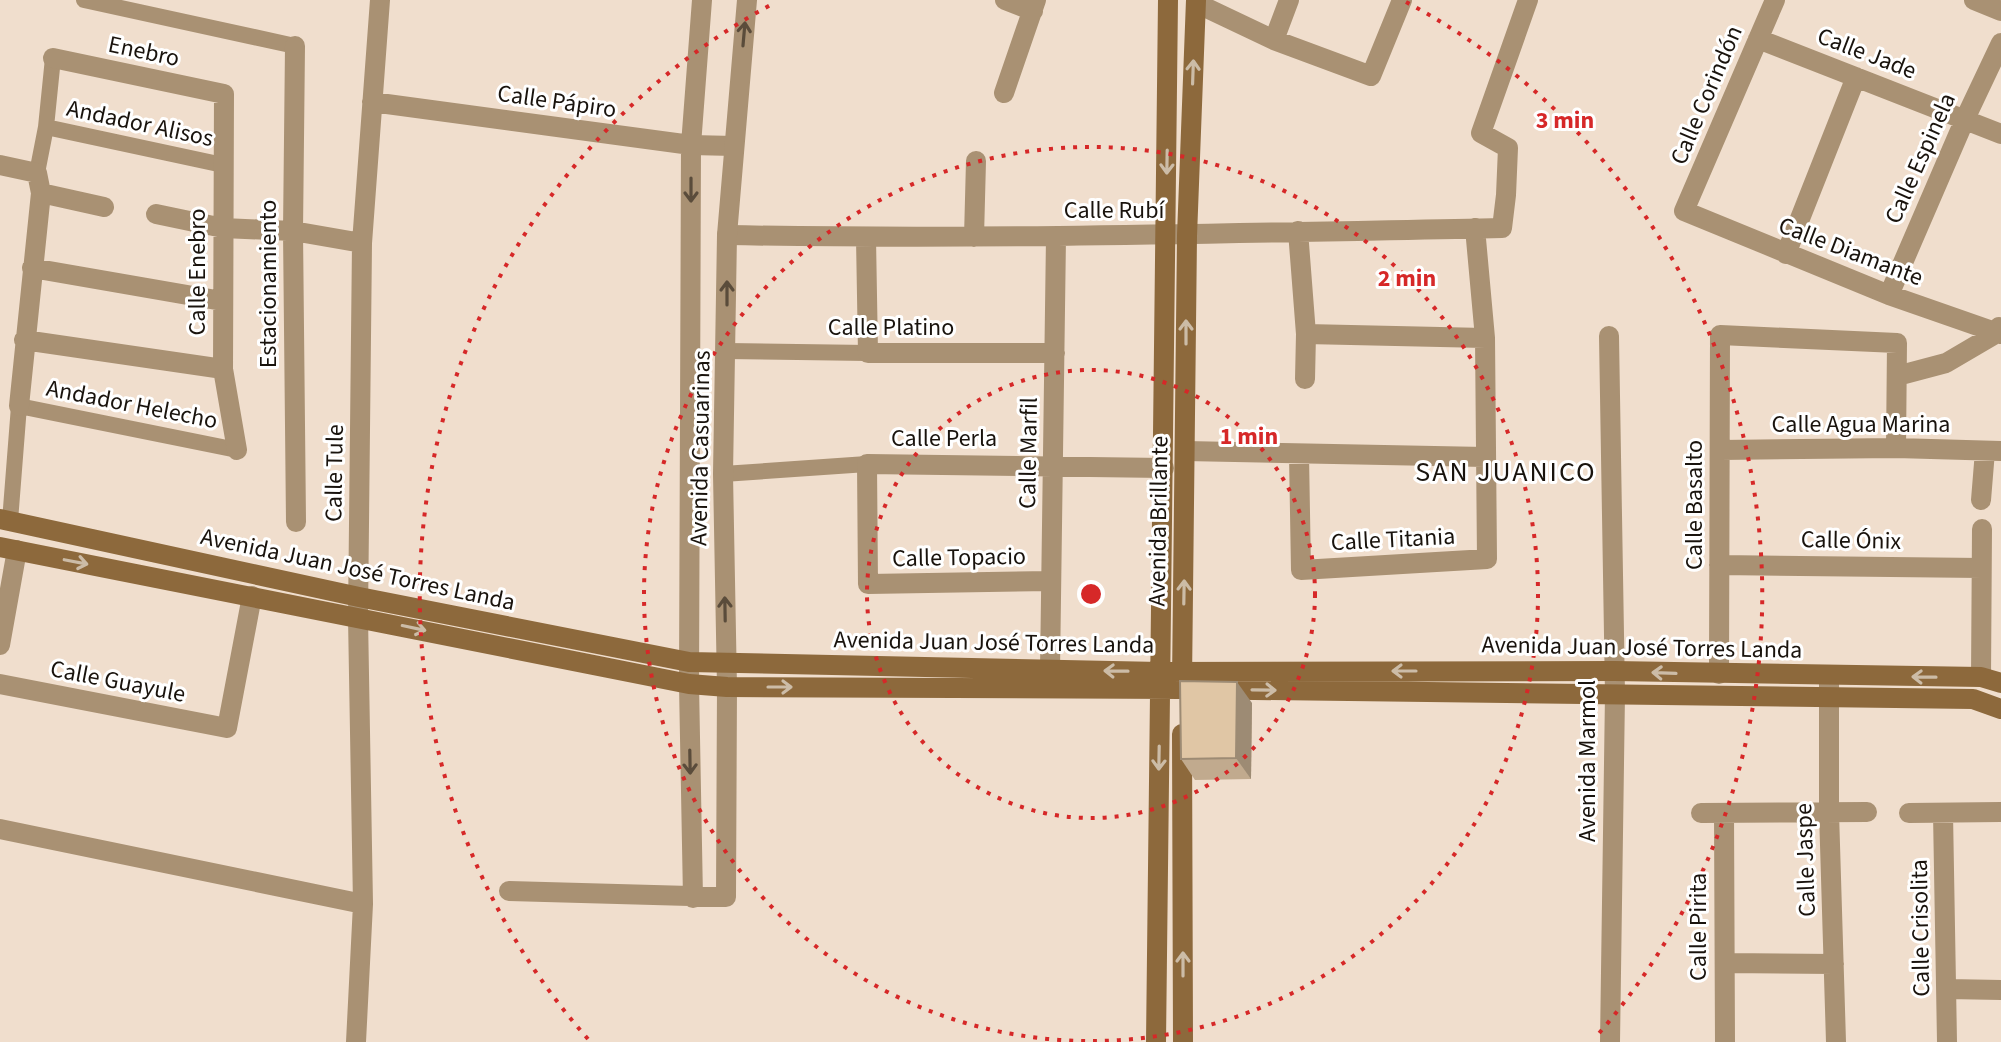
<svg xmlns="http://www.w3.org/2000/svg" width="2001" height="1042" font-family="'Source Sans 3',sans-serif">
<rect width="100%" height="100%" fill="#f0decd"/>
<g fill="none" stroke-linecap="round" stroke-linejoin="round">
<path stroke="#a99173" stroke-width="16" d="M 84,0 L 295,46
M 46,127 L 223,165
M 37,173 L 46,127 L 53,58
M 727,351 L 868,353
M 723,474 L 867,464
M 10,521 L 19,406 L 237,450"/>
<path stroke="#a99173" stroke-width="20" d="M 1005,0 L 1033,11
M 1775,0 L 1684,211 L 1889,295 L 2001,334
M 1974,0 L 2001,11
M 1196,3 L 1274,40 L 1371,76 L 1402,0
M 1758,39 L 2001,134
M 1274,40 L 1289,0
M 295,46 L 293,231 L 296,522
M 53,58 L 224,94 L 223,369 L 237,450
M 1004,93 L 1036,0
M 372,102 L 691,145 L 734,146
M 0,165 L 37,173 L 41,193 L 19,406
M 41,193 L 104,207
M 156,214 L 223,228 L 293,231 L 362,243
M 1298,231 L 1306,334 L 1305,379
M 727,235 C 986,240 1243,233 1502,228 L 1506,195 L 1508,148 L 1481,133 L 1528,0
M 974,237 L 976,161
M 866,238 L 868,353 L 1055,353
M 1786,254 L 1856,77
M 32,268 L 222,301
M 1889,295 L 1965,119 L 2001,43
M 1306,334 L 1485,338
M 1609,336 L 1615,694 L 1610,1042
M 24,340 L 223,369
M 1897,376 L 1946,363 L 1997,333 L 1999,327
M 1721,450 L 1896,448 L 2001,451
M 1185,451 L 1485,457
M 1299,455 L 1301,570 L 1487,559 L 1485,338 L 1475,228
M 1981,500 L 1985,451
M 1719,565 L 1981,568
M 1050,581 L 868,584 L 867,464 L 1164,468
M 0,645 L 17,550
M 1050,670 L 1056,237
M 1719,674 L 1720,335 L 1897,343 L 1896,448
M 1981,677 L 1982,529
M 1829,680 L 1829,812 L 1836,1042
M 0,684 L 227,728 L 252,596
M 1701,813 L 1867,812
M 1724,813 L 1725,1042
M 1909,813 L 2001,812
M 1943,813 L 1947,1042
M 0,829 L 363,904
M 509,891 L 726,897 L 727,687
M 693,898 L 689,684 L 691,145 L 702,0
M 1725,963 L 1834,964
M 1948,989 L 2001,990
M 356,1042 L 363,904 L 358,617 L 362,243 L 380,0"/>
<path stroke="#a99173" stroke-width="20" d="M 727,687 L 723,474 L 727,235 L 747,0"/>
<path stroke="#8d693c" stroke-width="20" d="M 0,519 L 359,597 L 689,662 L 1160,672 L 1614,671 L 1981,677 L 2001,683
M 0,547 L 689,684 L 727,687 L 1182,689 L 1973,699 L 2001,709
M 1182,682 L 1187,236 L 1196,0
M 1182,734 L 1183,1042
M 1156,1042 L 1168,0"/>
</g>
<path fill="#c1aa8e" d="M 1252,703 L 1251,779 L 1195,780 L 1181,759 Z"/>
<path fill="#9d8b74" d="M 1237,682 L 1252,703 L 1251,779 L 1236,758 Z"/>
<path fill="#e0c6a5" stroke="#9d8b74" stroke-width="2" d="M 1180,681 L 1237,682 L 1236,758 L 1181,759 Z"/>
<defs><path id="oneway-shaft" d="M-6 0H5M1.5-3L5.5 0L1.5 3" fill="none" stroke-width="1.6" stroke-linecap="round" stroke-linejoin="round" transform="scale(2)"/></defs>
<g stroke="#5a4c3b">
<use href="#oneway-shaft" transform="translate(744 34) rotate(-85)"/>
<use href="#oneway-shaft" transform="translate(691 190) rotate(90)"/>
<use href="#oneway-shaft" transform="translate(727 293) rotate(-90)"/>
<use href="#oneway-shaft" transform="translate(725 609) rotate(-91)"/>
<use href="#oneway-shaft" transform="translate(690 762) rotate(89)"/>
</g>
<g stroke="#ccbca7">
<use href="#oneway-shaft" transform="translate(1193 72) rotate(-88)"/>
<use href="#oneway-shaft" transform="translate(1167 162) rotate(91)"/>
<use href="#oneway-shaft" transform="translate(1186 332) rotate(-90)"/>
<use href="#oneway-shaft" transform="translate(76 562) rotate(11)"/>
<use href="#oneway-shaft" transform="translate(1184 592) rotate(-89)"/>
<use href="#oneway-shaft" transform="translate(414 628) rotate(12)"/>
<use href="#oneway-shaft" transform="translate(1116 671) rotate(-179)"/>
<use href="#oneway-shaft" transform="translate(1404 671) rotate(180)"/>
<use href="#oneway-shaft" transform="translate(1664 673) rotate(-178)"/>
<use href="#oneway-shaft" transform="translate(1924 677) rotate(-179)"/>
<use href="#oneway-shaft" transform="translate(780 687)"/>
<use href="#oneway-shaft" transform="translate(1264 690) rotate(1)"/>
<use href="#oneway-shaft" transform="translate(1159 758) rotate(91)"/>
<use href="#oneway-shaft" transform="translate(1183 964) rotate(-90)"/>
</g>
<g fill="none" stroke="#d62828" stroke-width="4" stroke-dasharray="4 8">
<circle cx="1091" cy="594" r="224"/>
<circle cx="1091" cy="594" r="447"/>
<path d="M588 1039A671 671 0 0 1 776 2M1406 2A671 671 0 0 1 1594 1039"/>
</g>
<g text-anchor="middle" stroke-width="6" stroke-linejoin="round" paint-order="stroke">
<g font-size="24" fill="#19130d" stroke="#fff">
<text transform="translate(144 51) rotate(12)" y="8">Enebro</text>
<text transform="translate(1867 53) rotate(21)" y="8">Calle Jade</text>
<text transform="translate(1706 95) rotate(-67)" y="8">Calle Corindón</text>
<text transform="translate(557 101) rotate(8)" y="8">Calle Pápiro</text>
<text transform="translate(140 123) rotate(12)" y="8">Andador Alisos</text>
<text transform="translate(1920 158) rotate(-66)" y="8">Calle Espinela</text>
<text x="1114" y="218">Calle Rubí</text>
<text transform="translate(1851 251) rotate(21)" y="8">Calle Diamante</text>
<text transform="translate(197 272) rotate(-90)" y="8">Calle Enebro</text>
<text transform="translate(268 284) rotate(-90)" y="8">Estacionamiento</text>
<text x="891" y="335">Calle Platino</text>
<text transform="translate(132 404) rotate(11)" y="8">Andador Helecho</text>
<text x="1861" y="432">Calle Agua Marina</text>
<text x="944" y="446">Calle Perla</text>
<text transform="translate(700 448) rotate(-89)" y="8">Avenida Casuarinas</text>
<text transform="translate(1028 453) rotate(-89)" y="8">Calle Marfil</text>
<text transform="translate(334 473) rotate(-89)" y="8">Calle Tule</text>
<text transform="translate(1694 505) rotate(-90)" y="8">Calle Basalto</text>
<text transform="translate(1158 521) rotate(-89)" y="8">Avenida Brillante</text>
<text transform="translate(1393 539) rotate(-3)" y="8">Calle Titania</text>
<text transform="translate(1851 540) rotate(1)" y="8">Calle Ónix</text>
<text transform="translate(959 557) rotate(-1)" y="8">Calle Topacio</text>
<text transform="translate(358 569) rotate(12)" y="8">Avenida Juan José Torres Landa</text>
<text transform="translate(994 642) rotate(1)" y="8">Avenida Juan José Torres Landa</text>
<text transform="translate(1642 647) rotate(1)" y="8">Avenida Juan José Torres Landa</text>
<text transform="translate(118 681) rotate(11)" y="8">Calle Guayule</text>
<text transform="translate(1587 761) rotate(-90)" y="8">Avenida Marmol</text>
<text transform="translate(1805 860) rotate(-92)" y="8">Calle Jaspe</text>
<text transform="translate(1698 927) rotate(-90)" y="8">Calle Pirita</text>
<text transform="translate(1920 928) rotate(-91)" y="8">Calle Crisolita</text>
</g>
<g font-size="28" letter-spacing="2" fill="#19130d" stroke="#fff">
<text x="1506" y="481">SAN JUANICO</text>
</g>
</g>
<circle cx="1091" cy="594" r="12" fill="#d62828" stroke="#fff" stroke-width="4"/>
<g font-size="24" text-anchor="middle" font-weight="bold" fill="#d62828" stroke="#fff" stroke-width="6" stroke-linejoin="round" paint-order="stroke">
<text x="1565" y="128">3 min</text>
<text x="1407" y="286">2 min</text>
<text x="1249" y="444">1 min</text>
</g>
</svg>
